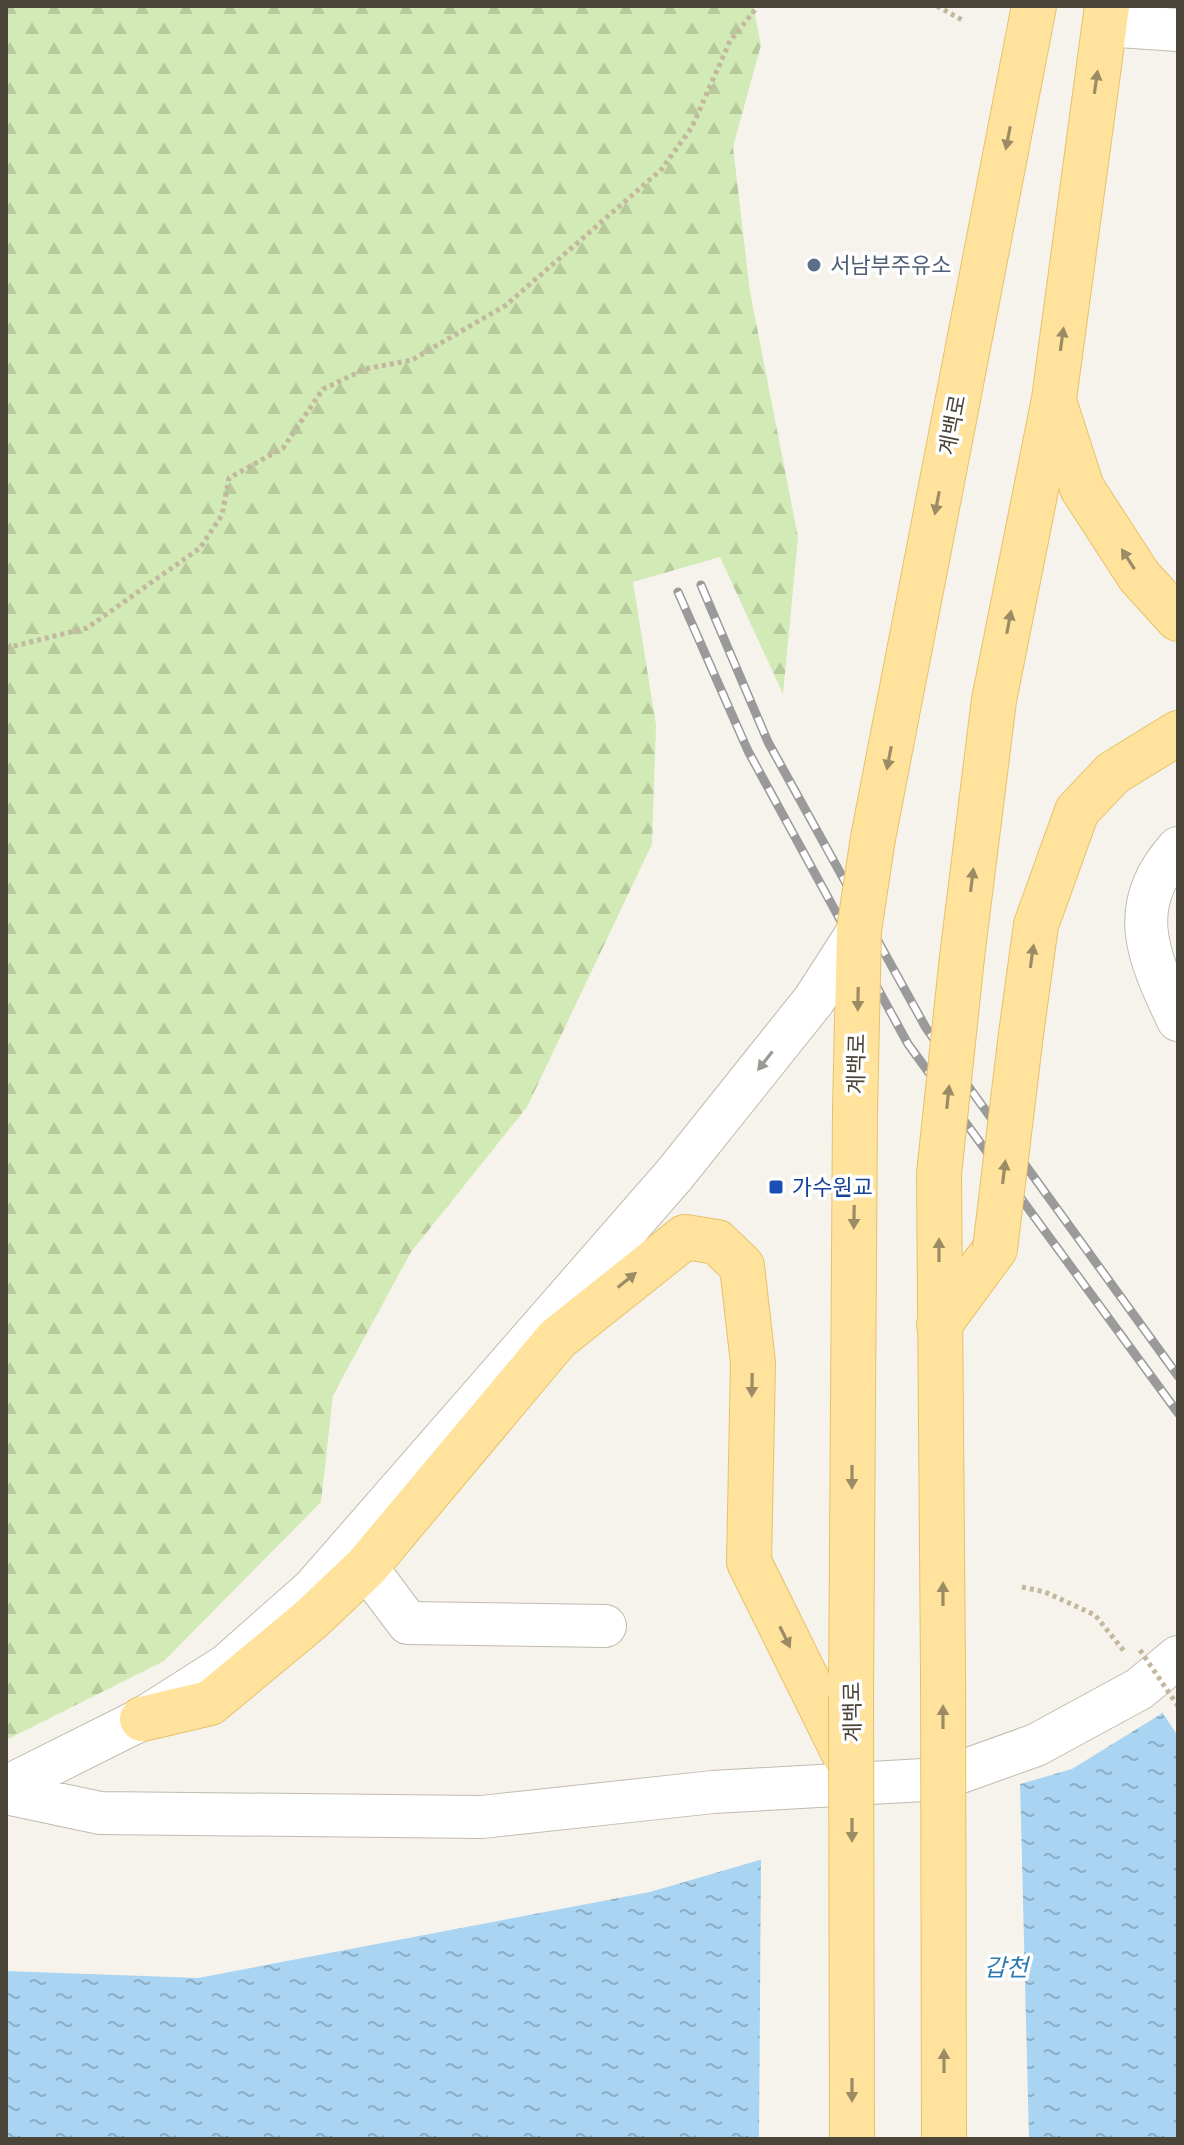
<svg xmlns="http://www.w3.org/2000/svg" width="1184" height="2145" font-family="Helvetica,'Noto Sans KR',sans-serif">
<defs>
<pattern id="forest-firs" width="22" height="20" patternUnits="userSpaceOnUse" patternTransform="scale(2)"><rect width="22" height="20" fill="#d2eab5"/><path d="M5 1l3.5 6h-7zM16 11l3.5 6h-7z" fill="#b6ca9c"/></pattern>
<pattern id="water-ripples" width="26" height="14" patternUnits="userSpaceOnUse" patternTransform="scale(2)"><rect width="26" height="14" fill="#a9d4f2"/><path d="M2 4q2-2 4 0t4 0M15 11q2-2 4 0t4 0" fill="none" stroke="#8caec5"/></pattern>
</defs>
<rect width="100%" height="100%" fill="#f6f3ec"/>
<path fill="url(#forest-firs)" d="M 6,6 L 753,6 L 761,45 L 733,147 L 750,292 L 798,537 L 783,694 L 720,557 L 633,582 L 656,725 L 652,844 L 527,1107 L 411,1252 L 333,1395 L 321,1502 L 164,1661 L 6,1740 Z"/>
<path fill="url(#water-ripples)" d="M 1178,1691 L 1178,2139 L 6,2139 L 6,1971 L 198,1978 L 650,1892 L 1072,1769 L 1161,1714 Z"/>
<path fill="#f6f3ec" d="M 1177,1687 L 1178,1689 L 1178,1736 L 1160,1709 Z
M 1020,1780 L 1029,2139 L 759,2139 L 761,1856 Z"/>
<g fill="none" stroke-linecap="round" stroke-linejoin="round">
<defs>
<path id="minor" d="M 1104,25 L 1178,30
M 1178,848 C 1124,908 1149,958 1178,1020
M 366,1567 L 408,1623 L 605,1626
M 6,1787 L 142,1719 L 227,1665 L 313,1589 L 675,1174 L 814,1000
M 6,1793 L 100,1813 L 482,1817 L 713,1792 L 941,1779 L 1036,1745 L 1139,1689 L 1178,1657"/>
<path id="major" d="M 1054,401 L 1082,488 L 1139,576 L 1178,619
M 873,838 L 1034,6
M 962,957 L 994,700 L 1054,399 L 1107,6
M 1021,1034 L 1036,925 L 1077,811 L 1113,773 L 1178,733
M 939,1174 L 943,1672
M 939,1325 L 995,1249
M 851,1696 L 855,1111
M 142,1719 L 210,1703 L 310,1620 L 366,1567 L 557,1339 L 685,1237 L 717,1242 L 742,1266 L 753,1363 L 749,1562 L 852,1770"/>
</defs>
<use href="#minor" stroke="#c2bbae" stroke-width="44"/>
<use href="#major" stroke="#e6c16a" stroke-width="46"/>
<path stroke="#c4b79f" stroke-width="5" stroke-dasharray="4 4" stroke-linecap="butt" d="M 937,6 L 964,21
M 6,648 L 87,628 L 200,548 L 222,515 L 229,478 L 283,448 L 323,389 L 365,369 L 412,360 L 506,305 L 661,170 L 692,127 L 730,41 L 758,6
M 1022,1587 L 1045,1592 L 1095,1615 L 1124,1651"/>
<use href="#minor" stroke="#fff" stroke-width="42"/>
<use href="#major" stroke="#ffe39c" stroke-width="44"/>
<defs>
<path id="rail" d="M 701,585 L 768,742 L 926,1028 L 1178,1376
M 678,592 L 748,751 L 908,1044 L 1178,1413"/>
</defs>
<use href="#rail" stroke="#9a9a9a" stroke-width="9"/>
<use href="#rail" stroke="#fff" stroke-width="6" stroke-dasharray="18" stroke-linecap="butt"/>
<defs>
<path id="minor-bridge" d="M 814,1000 L 859,930"/>
<path id="major-bridge" d="M 855,1111 L 859,930 L 873,838
M 939,1174 L 962,957
M 995,1249 L 1021,1034
M 943,1672 L 944,2139
M 851,1696 L 852,2139"/>
</defs>
<use href="#minor-bridge" stroke="#c2bbae" stroke-width="44" stroke-linecap="butt"/>
<use href="#major-bridge" stroke="#e6c16a" stroke-width="46" stroke-linecap="butt"/>
<path stroke="#c4b79f" stroke-width="5" stroke-dasharray="4 4" stroke-linecap="butt" d="M 1140,1650 L 1178,1706"/>
<use href="#minor-bridge" stroke="#fff" stroke-width="42"/>
<use href="#major-bridge" stroke="#ffe39c" stroke-width="44"/>
</g>
<defs><path id="oneway-solid" d="M-6-.8H1V-3.2L6.5 0L1 3.2V.8H-6Z" transform="scale(2)"/></defs>
<g fill="#9c8c66">
<use href="#oneway-solid" transform="translate(1096 82) rotate(-82)"/>
<use href="#oneway-solid" transform="translate(1008 138) rotate(101)"/>
<use href="#oneway-solid" transform="translate(1062 339) rotate(-82)"/>
<use href="#oneway-solid" transform="translate(937 503) rotate(101)"/>
<use href="#oneway-solid" transform="translate(1128 559) rotate(-123)"/>
<use href="#oneway-solid" transform="translate(1009 622) rotate(-79)"/>
<use href="#oneway-solid" transform="translate(889 758) rotate(101)"/>
<use href="#oneway-solid" transform="translate(972 880) rotate(-83)"/>
<use href="#oneway-solid" transform="translate(1032 956) rotate(-82)"/>
<use href="#oneway-solid" transform="translate(858 999) rotate(91)"/>
<use href="#oneway-solid" transform="translate(948 1097) rotate(-84)"/>
<use href="#oneway-solid" transform="translate(1004 1172) rotate(-83)"/>
<use href="#oneway-solid" transform="translate(854 1217) rotate(91)"/>
<use href="#oneway-solid" transform="translate(939 1250) rotate(-90)"/>
<use href="#oneway-solid" transform="translate(627 1280) rotate(-39)"/>
<use href="#oneway-solid" transform="translate(752 1385) rotate(91)"/>
<use href="#oneway-solid" transform="translate(852 1477) rotate(90)"/>
<use href="#oneway-solid" transform="translate(943 1594) rotate(-90)"/>
<use href="#oneway-solid" transform="translate(785 1637) rotate(64)"/>
<use href="#oneway-solid" transform="translate(943 1717) rotate(-90)"/>
<use href="#oneway-solid" transform="translate(852 1830) rotate(90)"/>
<use href="#oneway-solid" transform="translate(944 2061) rotate(-90)"/>
<use href="#oneway-solid" transform="translate(852 2090) rotate(90)"/>
</g>
<use fill="#9c9892" href="#oneway-solid" transform="translate(765 1061) rotate(128)"/>
<circle fill="#5c6f8a" stroke="#fff" stroke-width="3" cx="814" cy="265" r="8"/>
<rect fill="#1a4fb4" stroke="#fff" stroke-width="3" x="768" y="1179" width="16" height="16" rx="4"/>
<g text-anchor="middle" stroke-width="7" stroke-linejoin="round" paint-order="stroke">
<g font-size="22" fill="#4e5e75" stroke="#fff" text-anchor="start">
<text x="830" y="273">서남부주유소</text>
</g>
<g font-size="22" fill="#4b4439" stroke="#fff">
<text transform="translate(952 425) rotate(-79)" y="8">계백로</text>
<text transform="translate(856 1064) rotate(-89)" y="8">계백로</text>
<text transform="translate(852 1712) rotate(-91)" y="8">계백로</text>
</g>
<g font-size="22" fill="#164399" stroke="#fff" text-anchor="start">
<text x="792" y="1195">가수원교</text>
</g>
<g font-size="24" font-style="italic" fill="#2e7ab2" stroke="#fff">
<text x="1006" y="1976">갑천</text>
</g>
</g>
<rect width="1184" height="2145" fill="none" stroke="#4b4439" stroke-width="16"/>
</svg>
